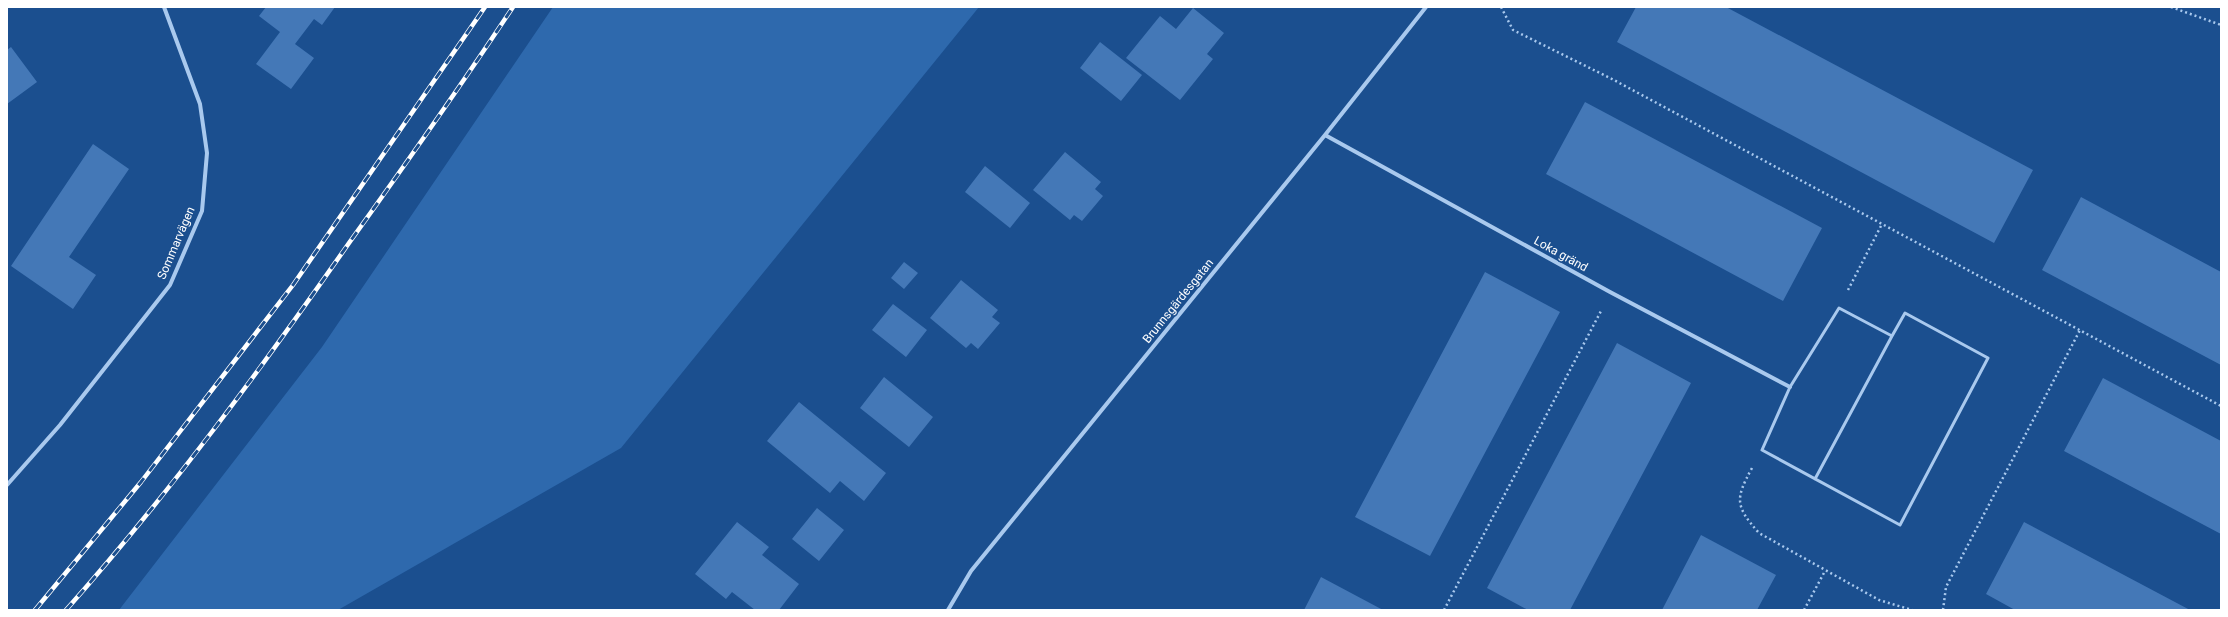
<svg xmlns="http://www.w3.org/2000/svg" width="2228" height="617" font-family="Roboto,sans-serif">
<rect width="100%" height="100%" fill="#1b4f8f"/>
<path fill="#2e69ad" d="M 553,7 L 979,7 L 621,448 L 338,610 L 119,610 L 322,347 Z"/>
<path fill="#4478b7" d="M 266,7 L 335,7 L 322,25 L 314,19 L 295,44 L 314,58 L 291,89 L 256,64 L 280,32 L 259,16 Z
M 1636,7 L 1726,7 L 2033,170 L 1994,243 L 1617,42 Z
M 1193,8 L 1224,33 L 1207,54 L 1213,59 L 1180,100 L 1126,58 L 1160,16 L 1176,29 Z
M 1100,42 L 1142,75 L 1121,101 L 1080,68 Z
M 11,47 L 37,82 L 7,104 L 7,50 Z
M 1585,102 L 1822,228 L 1783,301 L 1546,174 Z
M 93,144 L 129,169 L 69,257 L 96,275 L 73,309 L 11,266 Z
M 1065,152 L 1101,182 L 1095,189 L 1103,196 L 1082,221 L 1074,215 L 1070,220 L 1033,190 Z
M 985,166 L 1030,203 L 1010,228 L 965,192 Z
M 2081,197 L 2221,272 L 2221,365 L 2042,270 Z
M 904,262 L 918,273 L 904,289 L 891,278 Z
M 1485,272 L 1560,312 L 1430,556 L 1355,517 Z
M 961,280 L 998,310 L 992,317 L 1000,323 L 978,349 L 971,343 L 966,348 L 930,318 Z
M 893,304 L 927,330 L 906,357 L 872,330 Z
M 1617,343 L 1691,383 L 1570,610 L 1528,610 L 1487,588 Z
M 884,377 L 933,417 L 909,447 L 860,408 Z
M 2103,378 L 2221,441 L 2221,534 L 2064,451 Z
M 799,402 L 886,473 L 864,501 L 840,481 L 830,493 L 767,441 Z
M 817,508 L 844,530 L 819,561 L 792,539 Z
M 737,522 L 769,547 L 762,555 L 799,584 L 779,610 L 755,610 L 732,592 L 726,599 L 695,574 Z
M 2024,522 L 2190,610 L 2015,610 L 1986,594 Z
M 1701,535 L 1776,575 L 1757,610 L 1662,610 Z
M 1321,577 L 1383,610 L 1304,610 Z"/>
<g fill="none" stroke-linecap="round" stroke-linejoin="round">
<path stroke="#a9c9ee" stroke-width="2.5" stroke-dasharray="2 3" stroke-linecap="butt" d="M 1501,7 L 1513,30 L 1612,79 L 2221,406
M 2171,7 L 2221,25
M 1848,290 L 1882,224
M 1752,468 C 1735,499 1735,506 1759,533 L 1879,600 L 1912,610
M 1444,610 L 1601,311
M 1804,610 L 1825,571
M 1943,610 L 1946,587 L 2080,330"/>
<path stroke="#a9c9ee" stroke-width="3" d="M 1815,479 L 1892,336 L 1905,313 L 1988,358 L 1900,525 L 1762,450 L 1790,387 L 1839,308 L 1892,336"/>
<path stroke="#a9c9ee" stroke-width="4" d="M 1325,135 L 1610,292 L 1790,387
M 7,485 L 60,425 L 170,285 L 202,211 L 207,153 L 200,104 L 164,7
M 948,610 L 971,571 L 1325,135 L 1426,7"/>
<defs>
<path id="rail" d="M 35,610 L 141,482 L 293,285 L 485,7
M 66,610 C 169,494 261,369 349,243 C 405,165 460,87 513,7"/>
</defs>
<use href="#rail" stroke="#fff" stroke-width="4.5"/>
<use href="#rail" stroke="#1b4f8f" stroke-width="3" stroke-dasharray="9" stroke-linecap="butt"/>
</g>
<g text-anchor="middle" stroke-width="3" stroke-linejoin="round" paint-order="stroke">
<g font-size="12" fill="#fff" stroke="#1b4f8f">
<text transform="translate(176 243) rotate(-67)" y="4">Sommarvägen</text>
<text transform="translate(1561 254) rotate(29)" y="4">Loka gränd</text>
<text transform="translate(1178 301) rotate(-51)" y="4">Brunnsgärdesgatan</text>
</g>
</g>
<rect width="2228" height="617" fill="none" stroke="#ffffff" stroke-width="16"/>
</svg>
